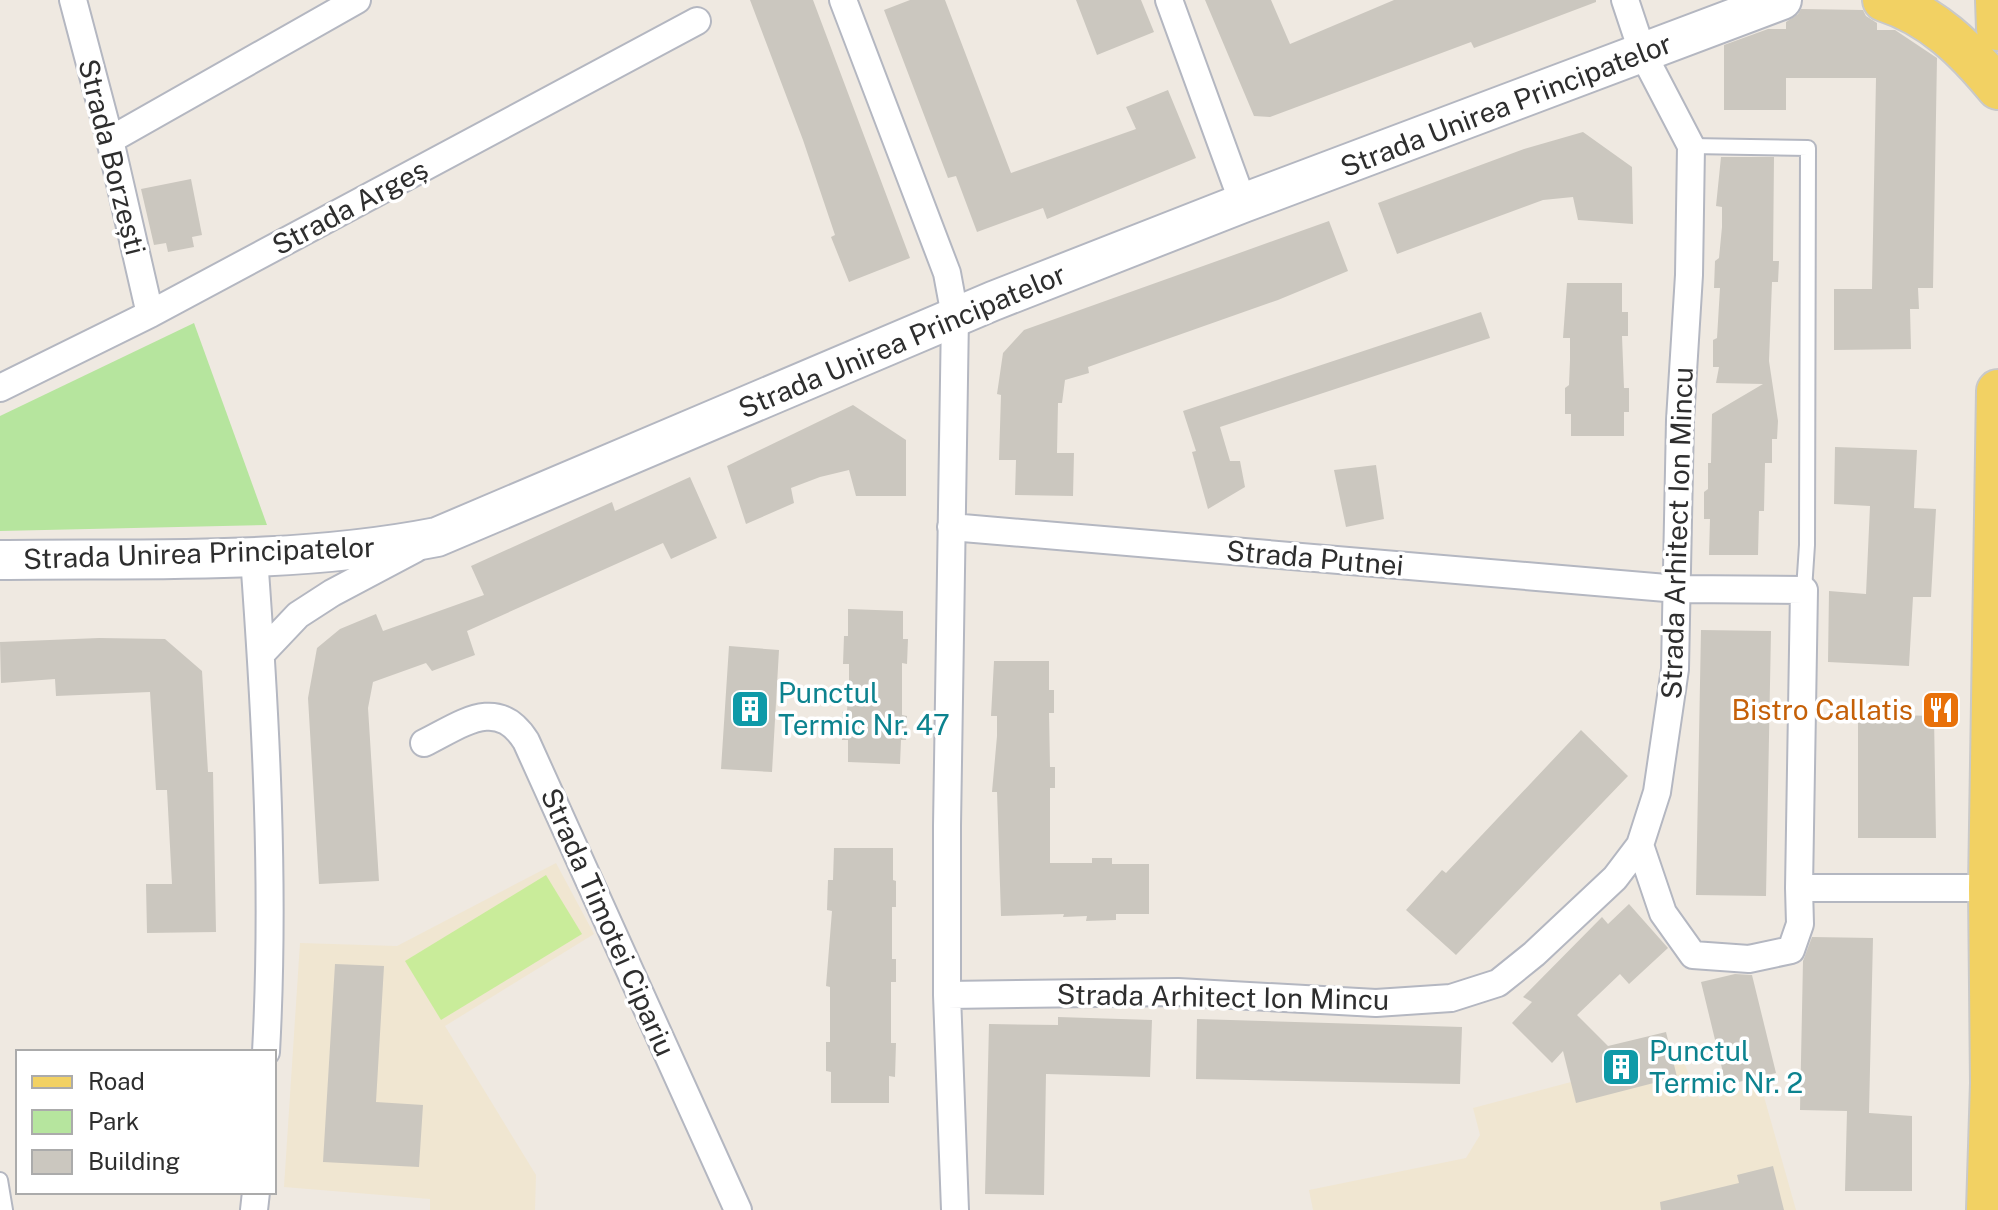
<svg xmlns="http://www.w3.org/2000/svg" width="1998" height="1210" font-family="'Public Sans',sans-serif">
<rect width="100%" height="100%" fill="#efe9e1"/>
<path fill="#f0e6d1" d="M 556,863 L 594,934 L 445,1026 L 536,1175 L 535,1210 L 430,1210 L 430,1199 L 284,1187 L 300,943 L 397,946 Z
M 1680,1053 L 1699,1099 L 1761,1086 L 1796,1210 L 1313,1210 L 1309,1190 L 1466,1158 L 1480,1135 L 1473,1108 Z"/>
<path fill="#b6e59e" d="M 194,323 L 267,525 L 0,531 L 0,416 Z"/>
<path fill="#c9ec9a" d="M 546,875 L 582,934 L 441,1020 L 405,961 Z"/>
<path fill="#cbc7bf" d="M 750,0 L 813,0 L 910,258 L 849,282 L 831,237 L 835,235 L 803,140 Z
M 910,0 L 945,0 L 1011,173 L 1136,129 L 1126,107 L 1168,90 L 1196,158 L 1047,219 L 1043,208 L 977,232 L 956,176 L 948,178 L 884,10 Z
M 1076,0 L 1141,0 L 1154,32 L 1097,55 Z
M 1205,0 L 1271,0 L 1290,44 L 1394,0 L 1596,0 L 1596,2 L 1474,48 L 1471,42 L 1270,117 L 1254,116 Z
M 1801,9 L 1863,10 L 1866,16 L 1877,23 L 1877,30 L 1895,30 L 1937,58 L 1933,288 L 1918,288 L 1919,309 L 1910,309 L 1911,349 L 1834,350 L 1834,289 L 1872,289 L 1876,78 L 1786,78 L 1786,110 L 1724,110 L 1724,45 L 1768,29 L 1786,29 L 1786,22 L 1798,14 Z
M 1583,132 L 1632,167 L 1633,224 L 1578,220 L 1573,197 L 1543,200 L 1397,254 L 1378,203 L 1524,149 Z
M 1721,157 L 1774,157 L 1773,261 L 1779,261 L 1778,282 L 1772,282 L 1769,361 L 1778,421 L 1777,439 L 1772,439 L 1772,463 L 1765,463 L 1764,511 L 1759,511 L 1758,555 L 1709,555 L 1710,519 L 1704,519 L 1704,492 L 1708,489 L 1708,463 L 1711,463 L 1712,414 L 1763,384 L 1716,383 L 1719,367 L 1713,367 L 1713,340 L 1717,338 L 1720,288 L 1714,288 L 1715,261 L 1719,258 L 1722,227 L 1722,207 L 1716,206 Z
M 191,179 L 202,235 L 192,237 L 194,247 L 168,252 L 166,243 L 154,245 L 141,189 Z
M 1329,221 L 1348,271 L 1278,300 L 1088,367 L 1089,373 L 1065,380 L 1062,403 L 1058,403 L 1057,453 L 1074,453 L 1073,496 L 1015,495 L 1016,460 L 999,460 L 1001,395 L 997,394 L 1003,353 L 1024,330 Z
M 1567,283 L 1622,283 L 1622,312 L 1628,312 L 1628,336 L 1622,336 L 1624,388 L 1629,388 L 1629,412 L 1624,412 L 1624,436 L 1571,436 L 1571,414 L 1565,414 L 1565,388 L 1569,385 L 1570,360 L 1570,338 L 1563,338 Z
M 1481,312 L 1490,338 L 1220,427 L 1230,461 L 1240,461 L 1245,487 L 1208,509 L 1192,452 L 1196,451 L 1183,411 Z
M 853,405 L 906,440 L 906,496 L 856,496 L 849,470 L 820,477 L 791,488 L 794,503 L 746,524 L 727,466 Z
M 1835,447 L 1917,450 L 1914,508 L 1936,509 L 1931,597 L 1913,597 L 1909,666 L 1828,662 L 1829,591 L 1866,594 L 1870,506 L 1834,504 Z
M 1376,465 L 1384,519 L 1346,527 L 1334,470 Z
M 690,477 L 717,538 L 671,559 L 663,543 L 467,631 L 475,655 L 432,671 L 426,663 L 373,682 L 368,708 L 379,881 L 319,884 L 308,698 L 317,648 L 340,629 L 376,614 L 383,631 L 484,595 L 471,566 L 612,502 L 615,511 Z
M 848,609 L 903,611 L 903,639 L 908,639 L 907,664 L 902,663 L 902,715 L 907,716 L 906,740 L 901,740 L 900,764 L 848,762 L 848,740 L 842,740 L 842,712 L 847,711 L 849,686 L 849,664 L 843,664 L 844,636 L 848,636 Z
M 1701,630 L 1771,631 L 1766,896 L 1696,895 Z
M 99,638 L 165,639 L 202,671 L 208,772 L 213,772 L 216,932 L 147,933 L 146,884 L 172,884 L 167,790 L 156,790 L 150,692 L 56,696 L 55,679 L 1,683 L 0,642 Z
M 729,646 L 779,650 L 772,772 L 721,769 Z
M 994,661 L 1049,661 L 1049,690 L 1054,690 L 1054,713 L 1049,713 L 1050,767 L 1055,767 L 1055,788 L 1050,788 L 1050,863 L 1092,863 L 1092,858 L 1112,858 L 1112,864 L 1149,864 L 1149,914 L 1116,914 L 1116,920 L 1086,921 L 1087,916 L 1063,917 L 1064,914 L 1001,916 L 997,792 L 992,792 L 997,736 L 997,716 L 991,716 Z
M 1858,714 L 1934,716 L 1936,838 L 1858,838 Z
M 1581,730 L 1628,776 L 1456,955 L 1406,910 L 1442,870 L 1446,873 Z
M 834,848 L 893,848 L 893,880 L 896,881 L 896,907 L 892,907 L 892,959 L 896,959 L 896,982 L 891,982 L 891,1043 L 896,1043 L 895,1077 L 889,1076 L 889,1103 L 831,1103 L 831,1072 L 826,1071 L 826,1042 L 830,1042 L 830,987 L 826,986 L 832,911 L 827,910 L 828,880 L 833,880 Z
M 1629,904 L 1668,948 L 1629,984 L 1620,974 L 1577,1015 L 1608,1046 L 1666,1032 L 1677,1077 L 1576,1103 L 1563,1051 L 1552,1063 L 1512,1023 L 1532,1002 L 1523,997 L 1602,917 L 1608,924 Z
M 1812,937 L 1873,938 L 1869,1113 L 1912,1116 L 1912,1191 L 1845,1191 L 1847,1111 L 1800,1110 L 1803,961 Z
M 335,964 L 384,966 L 376,1102 L 423,1105 L 419,1167 L 323,1162 Z
M 1735,974 L 1752,975 L 1776,1073 L 1726,1085 L 1701,982 Z
M 1058,1017 L 1152,1020 L 1150,1077 L 1046,1074 L 1044,1195 L 985,1194 L 989,1024 L 1058,1025 Z
M 1197,1019 L 1462,1027 L 1460,1084 L 1196,1079 Z
M 1773,1166 L 1784,1210 L 1661,1210 L 1660,1202 L 1739,1183 L 1737,1175 Z"/>
<g fill="none" stroke-linecap="round" stroke-linejoin="round">
<defs>
<path id="service" d="M 1691,146 L 1808,148 L 1807,545 L 1804,590
M 0,1180 L 5,1210"/>
<path id="minor" d="M 73,0 L 110,140 L 150,314
M 843,0 L 947,273 L 955,316 L 947,826 L 947,995 L 955,1210
M 1169,0 L 1243,203
M 110,140 L 357,0
M 0,388 L 150,314 L 697,21
M 951,527 L 1678,589 L 1804,590 L 1799,888 L 1990,888
M 254,557 C 266,721 275,887 266,1052
M 261,654 L 298,615 L 332,593 L 415,549
M 424,743 C 461,725 497,695 526,741 L 738,1210
M 1640,845 L 1663,913 L 1693,955 L 1749,959 L 1791,950 L 1800,924 L 1799,888
M 947,995 L 1178,992 L 1376,1003 L 1451,998 L 1498,983 L 1534,954 L 1615,878 L 1640,845 L 1657,792 L 1675,669 L 1680,420 L 1689,275 L 1691,146 L 1643,54 L 1625,0
M 254,1210 L 256,1192"/>
<path id="secondary" d="M 0,560 C 145,558 294,565 437,537 L 993,301 L 1243,203 L 1782,0"/>
<path id="primary" d="M 1884,0 C 1933,16 1966,49 1998,88
M 1997,0 L 1998,29
M 1988,1210 L 1992,1083 L 1990,888 L 1998,391"/>
</defs>
<use href="#service" stroke="#b4b7c1" stroke-width="18"/>
<use href="#minor" stroke="#b4b7c1" stroke-width="30"/>
<use href="#secondary" stroke="#b4b7c1" stroke-width="42"/>
<use href="#primary" stroke="#c9c9c9" stroke-width="46"/>
<use href="#service" stroke="#fff" stroke-width="14"/>
<use href="#minor" stroke="#fff" stroke-width="26"/>
<use href="#secondary" stroke="#fff" stroke-width="38"/>
<use href="#primary" stroke="#f2d163" stroke-width="42"/>
</g>
<defs>
<symbol id="building-square" viewBox="-11 -11 22 22"><rect x="-9" y="-9" width="18" height="18" rx="4" fill="#0f9aa8" stroke="#fff"/><path d="M-4-6H4V6H1V3H-1V6H-4ZM-2.5-4.3h1.7v1.8h-1.7ZM.8-4.3h1.7v1.8H.8ZM-2.5-1h1.7V.8h-1.7ZM.8-1h1.7V.8H.8Z" fill="#fff"/></symbol>
<symbol id="restaurant-square" viewBox="-11 -11 22 22"><rect x="-9" y="-9" width="18" height="18" rx="4" fill="#e8710a" stroke="#fff"/><path d="M-5-6h1v4h1v-4h1v4h1v-4h1v5L-1.5 .5V6h-2V.5L-5-1ZM5-6V6H3V1.5H1.5Q1.5-4 5-6Z" fill="#fff"/></symbol>
</defs>
<g fill-rule="evenodd">
<use href="#building-square" x="728" y="687" width="44" height="44"/>
<use href="#restaurant-square" x="1919" y="688" width="44" height="44"/>
<use href="#building-square" x="1599" y="1045" width="44" height="44"/>
</g>
<g text-anchor="middle" stroke-width="7" stroke-linejoin="round" paint-order="stroke">
<g font-size="28" fill="#2e2e2e" stroke="#fff">
<text transform="translate(1506 105) rotate(-21)" y="10">Strada Unirea Principatelor</text>
<text transform="translate(112 157) rotate(76)" y="10">Strada Borzești</text>
<text transform="translate(350 207) rotate(-28)" y="10">Strada Argeș</text>
<text transform="translate(902 341) rotate(-23)" y="10">Strada Unirea Principatelor</text>
<text transform="translate(1677 533) rotate(-88)" y="10">Strada Arhitect Ion Mincu</text>
<text transform="translate(199 553) rotate(-2)" y="10">Strada Unirea Principatelor</text>
<text transform="translate(1315 558) rotate(5)" y="10">Strada Putnei</text>
<text transform="translate(608 922) rotate(66)" y="10">Strada Timotei Cipariu</text>
<text transform="translate(1223 997) rotate(1)" y="10">Strada Arhitect Ion Mincu</text>
</g>
<g font-size="28" fill="#0d838f" stroke="#fff" text-anchor="start">
<text x="778" y="703">Punctul<tspan x="778" dy="32">Termic Nr. 47</tspan></text>
<text x="1649" y="1061">Punctul<tspan x="1649" dy="32">Termic Nr. 2</tspan></text>
</g>
<g font-size="28" fill="#c56008" stroke="#fff" text-anchor="end">
<text x="1913" y="720">Bistro Callatis</text>
</g>
</g>
<rect x="16" y="1050" width="260" height="144" fill="#ffffff" stroke="#ababab" stroke-width="2"/>
<rect x="32" y="1076" width="40" height="12" fill="#f2d163" stroke="#ababab" stroke-width="2"/>
<text x="88" y="1090" font-size="24" fill="#2e2e2e">Road</text>
<rect x="32" y="1110" width="40" height="24" fill="#b6e59e" stroke="#ababab" stroke-width="2"/>
<text x="88" y="1130" font-size="24" fill="#2e2e2e">Park</text>
<rect x="32" y="1150" width="40" height="24" fill="#cbc7bf" stroke="#ababab" stroke-width="2"/>
<text x="88" y="1170" font-size="24" fill="#2e2e2e">Building</text>
</svg>
